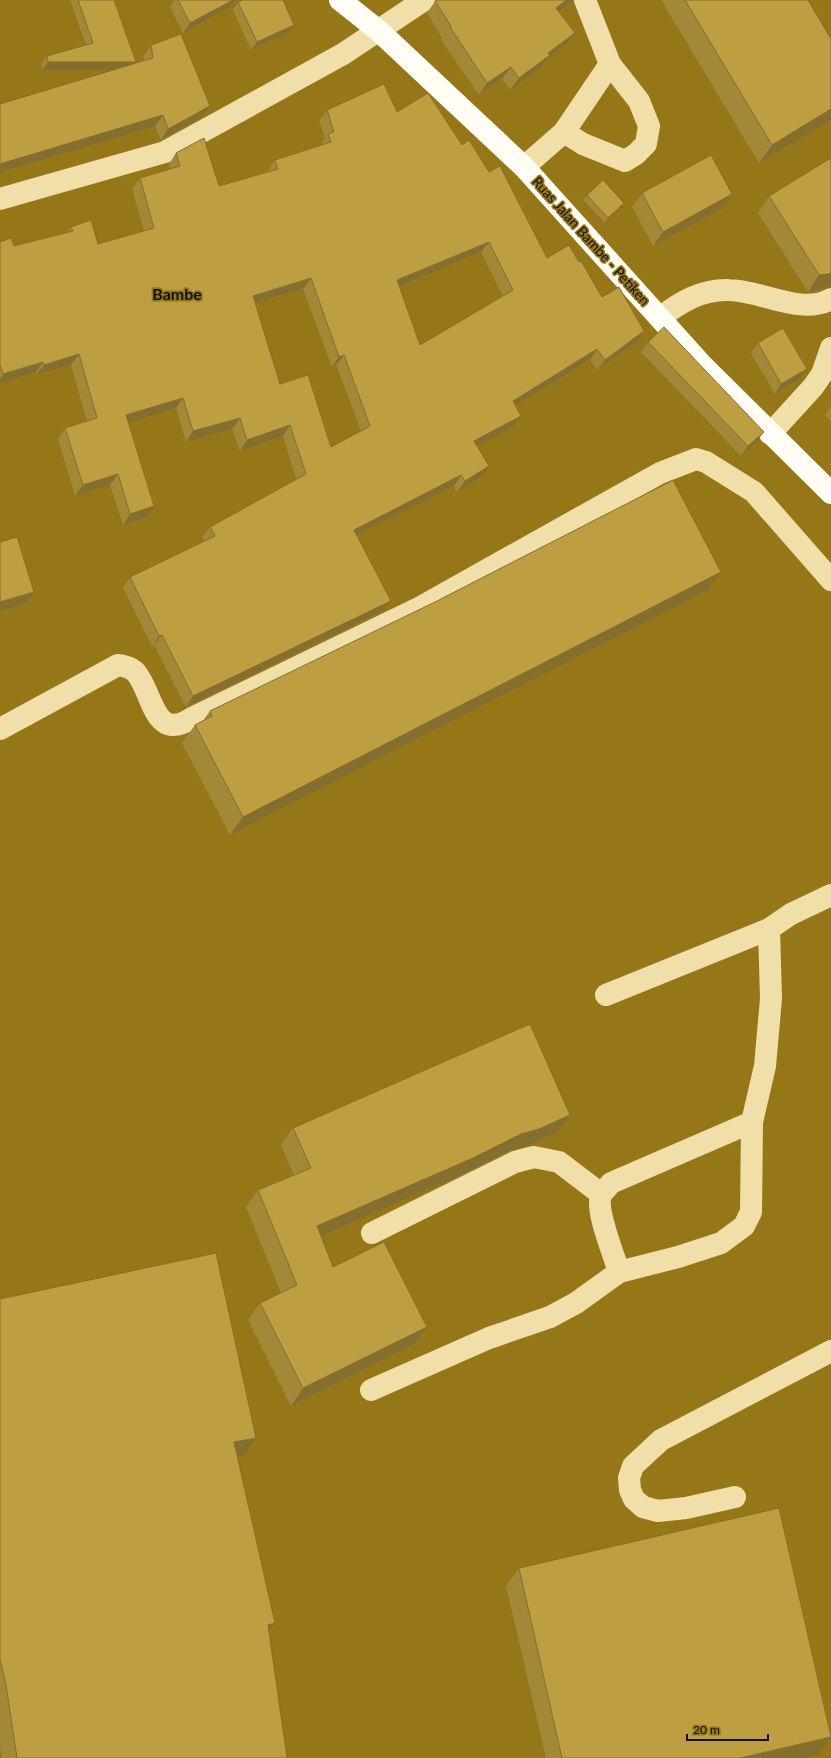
<svg xmlns="http://www.w3.org/2000/svg" width="831" height="1758" font-family="Lato,sans-serif">
<rect width="100%" height="100%" fill="#957718"/>
<g fill="none" stroke-linecap="round" stroke-linejoin="round">
<path stroke="#f1dfaa" stroke-width="22" d="M 564,132 L 583,144 L 625,161 L 636,154 L 646,144 L 649,126 L 639,101 L 610,64 L 585,0
M 524,167 L 564,132 L 610,64
M 0,199 L 165,152 L 343,54 L 424,0
M 660,318 C 680,302 702,289 729,290 C 760,290 802,316 831,299
M 770,434 L 813,387 L 822,374 L 831,348
M 0,729 L 118,665 C 125,666 133,668 137,674 C 153,694 154,743 192,718 L 417,609 L 660,473 L 696,459 L 706,462 L 754,492 L 831,580
M 606,995 L 769,929
M 372,1233 L 515,1162 L 534,1157 L 559,1162 L 601,1194
M 619,1272 L 678,1257 L 721,1243 L 744,1226 L 751,1212 L 752,1122
M 371,1390 L 489,1338 L 550,1317 L 576,1303 L 619,1272 C 614,1255 595,1210 601,1195 C 603,1191 608,1187 611,1183 L 752,1122 L 765,1066 L 771,999 L 769,929 L 791,914 L 831,895
M 735,1497 L 686,1508 L 658,1511 L 643,1507 L 634,1499 L 630,1490 L 629,1478 L 633,1466 L 661,1440 L 831,1351"/>
<path stroke="#fffdf4" stroke-width="22" d="M 340,0 L 379,31 L 524,167 L 702,365 L 831,493"/>
</g>
<path fill="#a38838" fill-rule="evenodd" d="M 70,0 L 114,0 L 136,62 L 135,63 L 144,60 L 144,56 L 151,45 L 202,117 L 161,140 L 155,126 L 113,70 L 42,70 L 41,64 L 47,56 L 86,45 Z
M 175,0 L 235,0 L 229,8 L 183,33 L 170,7 Z
M 436,0 L 574,0 L 573,2 L 559,12 L 575,33 L 566,45 L 546,60 L 541,68 L 510,90 L 502,79 L 479,95 L 441,40 L 442,38 L 427,13 Z
M 661,0 L 808,0 L 831,39 L 831,120 L 759,163 Z
M 238,2 L 288,33 L 251,50 L 233,10 Z
M 327,110 L 397,112 L 462,145 L 489,172 L 547,258 L 579,262 L 602,297 L 644,331 L 637,342 L 597,370 L 590,360 L 515,406 L 513,427 L 477,446 L 482,477 L 457,492 L 454,486 L 357,535 L 383,611 L 186,707 L 154,645 L 152,647 L 123,588 L 130,577 L 204,541 L 202,537 L 210,527 L 296,479 L 283,436 L 240,451 L 232,429 L 186,442 L 176,408 L 128,423 L 147,517 L 123,525 L 110,485 L 75,496 L 58,439 L 65,428 L 87,421 L 71,365 L 36,375 L 36,372 L 0,384 L 0,242 L 14,246 L 67,232 L 71,227 L 98,244 L 144,231 L 132,188 L 140,178 L 170,169 L 169,164 L 176,153 L 219,186 L 268,172 L 268,171 L 275,160 L 321,145 L 325,138 L 319,121 ZM 481,252 L 503,296 L 420,345 L 399,287 ZM 303,289 L 332,367 L 336,365 L 361,431 L 331,447 L 280,384 L 255,303 Z
M 642,193 L 732,194 L 722,209 L 653,246 L 632,207 Z
M 587,195 L 624,203 L 621,208 L 605,223 L 583,200 Z
M 769,196 L 827,287 L 817,291 L 808,292 L 758,213 Z
M 648,342 L 757,441 L 741,456 L 641,352 Z
M 758,343 L 807,369 L 800,379 L 775,394 L 751,353 Z
M 831,407 L 831,422 L 825,415 Z
M 708,590 L 230,835 L 182,743 L 195,725 L 203,721 L 210,711 Z
M 570,1115 L 558,1132 L 527,1146 L 509,1151 L 461,1175 L 321,1236 L 333,1267 L 427,1327 L 415,1344 L 291,1406 L 248,1320 L 260,1303 L 281,1293 L 246,1207 L 258,1190 L 294,1175 L 281,1145 L 293,1128 Z
M 0,1299 L 256,1438 L 244,1456 L 237,1457 L 275,1623 L 269,1633 L 287,1758 L 2,1758 L 0,1747 Z
M 519,1568 L 818,1755 L 806,1758 L 546,1758 L 506,1586 Z"/>
<path fill="#846f2e" d="M 233,0 L 235,0 L 229,8 L 183,33 L 190,23 Z
M 566,0 L 574,0 L 573,2 L 547,20 L 556,8 Z
M 294,25 L 288,33 L 251,50 L 257,42 Z
M 575,33 L 566,45 L 546,60 L 541,68 L 510,90 L 519,78 L 548,53 Z
M 48,62 L 136,62 L 130,70 L 42,70 Z
M 511,67 L 502,79 L 479,95 L 487,83 Z
M 210,106 L 202,117 L 161,140 L 168,129 Z
M 831,109 L 831,120 L 759,163 L 772,145 Z
M 163,115 L 155,126 L 0,172 L 0,164 Z
M 732,194 L 722,209 L 653,246 L 663,232 Z
M 624,203 L 621,208 L 605,223 L 608,218 Z
M 489,242 L 481,252 L 389,291 L 397,280 Z
M 831,273 L 831,287 L 827,287 L 817,291 L 808,292 L 819,275 Z
M 311,278 L 303,289 L 245,306 L 253,296 Z
M 644,331 L 637,342 L 597,370 L 605,360 Z
M 597,349 L 590,360 L 505,412 L 513,401 Z
M 79,354 L 71,365 L 36,375 L 44,365 Z
M 344,355 L 336,365 L 332,367 L 339,357 Z
M 43,362 L 36,372 L 0,384 L 0,379 L 3,374 Z
M 807,369 L 800,379 L 775,394 L 781,384 Z
M 183,398 L 176,408 L 119,426 L 126,415 Z
M 521,416 L 513,427 L 467,452 L 474,441 Z
M 240,418 L 232,429 L 186,442 L 193,431 Z
M 290,425 L 283,436 L 240,451 L 247,440 Z
M 764,432 L 757,441 L 741,456 L 748,446 Z
M 489,466 L 482,477 L 457,492 L 465,481 Z
M 118,474 L 110,485 L 75,496 L 83,485 Z
M 461,475 L 454,486 L 347,540 L 354,530 Z
M 154,506 L 147,517 L 123,525 L 130,514 Z
M 721,572 L 708,590 L 230,835 L 243,817 Z
M 34,592 L 26,603 L 0,611 L 0,602 Z
M 391,601 L 383,611 L 186,707 L 193,696 Z
M 162,635 L 154,645 L 152,647 L 159,636 Z
M 570,1115 L 558,1132 L 527,1146 L 509,1151 L 461,1175 L 305,1243 L 317,1226 L 521,1134 Z
M 427,1327 L 415,1344 L 291,1406 L 303,1388 Z
M 256,1438 L 244,1456 L 221,1460 L 234,1442 Z
M 275,1623 L 263,1641 L 268,1625 Z
M 831,1737 L 818,1755 L 806,1758 L 740,1758 Z"/>
<path fill="#bd9e41" stroke="#846f2e" fill-rule="evenodd" d="M 78,0 L 114,0 L 136,62 L 48,62 L 47,56 L 93,43 Z
M 178,0 L 233,0 L 190,23 Z
M 243,0 L 283,0 L 294,25 L 257,42 L 238,2 Z
M 436,0 L 566,0 L 556,8 L 575,33 L 548,53 L 550,55 L 519,78 L 511,67 L 487,83 L 450,27 L 451,26 L 435,1 Z
M 685,0 L 808,0 L 831,39 L 831,109 L 772,145 Z
M 181,34 L 210,106 L 168,129 L 163,115 L 0,164 L 0,104 L 153,58 L 151,45 Z
M 384,84 L 397,112 L 428,93 L 462,145 L 469,140 L 489,172 L 500,166 L 547,258 L 569,245 L 579,262 L 581,261 L 602,297 L 619,287 L 644,331 L 605,360 L 597,349 L 513,401 L 521,416 L 474,441 L 489,466 L 465,481 L 461,475 L 354,530 L 391,601 L 193,696 L 162,635 L 159,636 L 130,577 L 215,536 L 210,527 L 306,474 L 290,425 L 247,440 L 240,418 L 193,431 L 183,398 L 126,415 L 154,506 L 130,514 L 118,474 L 83,485 L 65,428 L 97,418 L 79,354 L 44,365 L 43,362 L 3,374 L 0,365 L 0,242 L 11,238 L 14,246 L 73,231 L 71,227 L 91,220 L 98,244 L 154,228 L 140,178 L 180,166 L 176,153 L 204,138 L 219,186 L 278,169 L 275,160 L 331,142 L 328,134 L 334,132 L 327,110 ZM 489,242 L 513,290 L 420,345 L 397,280 ZM 311,278 L 339,357 L 344,355 L 370,426 L 331,447 L 308,375 L 280,384 L 253,296 Z
M 711,155 L 732,194 L 663,232 L 642,193 Z
M 831,158 L 831,273 L 828,274 L 819,275 L 769,196 Z
M 603,180 L 624,203 L 608,218 L 587,195 Z
M 664,327 L 764,432 L 748,446 L 648,342 Z
M 783,328 L 807,369 L 781,384 L 758,343 Z
M 673,480 L 721,572 L 243,817 L 195,725 L 212,716 L 210,711 L 435,602 Z
M 17,537 L 34,592 L 0,602 L 0,542 Z
M 530,1024 L 570,1115 L 539,1129 L 521,1134 L 473,1158 L 317,1226 L 333,1267 L 384,1242 L 427,1327 L 303,1388 L 260,1303 L 297,1285 L 258,1190 L 311,1168 L 293,1128 Z
M 216,1253 L 256,1438 L 234,1442 L 275,1623 L 268,1625 L 287,1758 L 17,1758 L 6,1685 L 0,1659 L 0,1299 Z
M 779,1508 L 831,1737 L 740,1758 L 562,1758 L 519,1568 Z"/>
<g text-anchor="middle" stroke-width="3.5" stroke-linejoin="round" paint-order="stroke">
<g font-size="14" fill="#111" stroke="#957718">
<text transform="translate(591 241) rotate(48)" y="5">Ruas Jalan Bambe - Petiken</text>
</g>
<g font-size="16" font-weight="bold" fill="#111" stroke="#957718">
<text x="177" y="300">Bambe</text>
</g>
</g>
<path d="M687 1734v6h81v-6" fill="none" stroke="#111111" stroke-width="2"/>
<text x="693" y="1734" font-size="12" fill="#111111" stroke="#957718" stroke-width="3" paint-order="stroke">20 m</text>
</svg>
